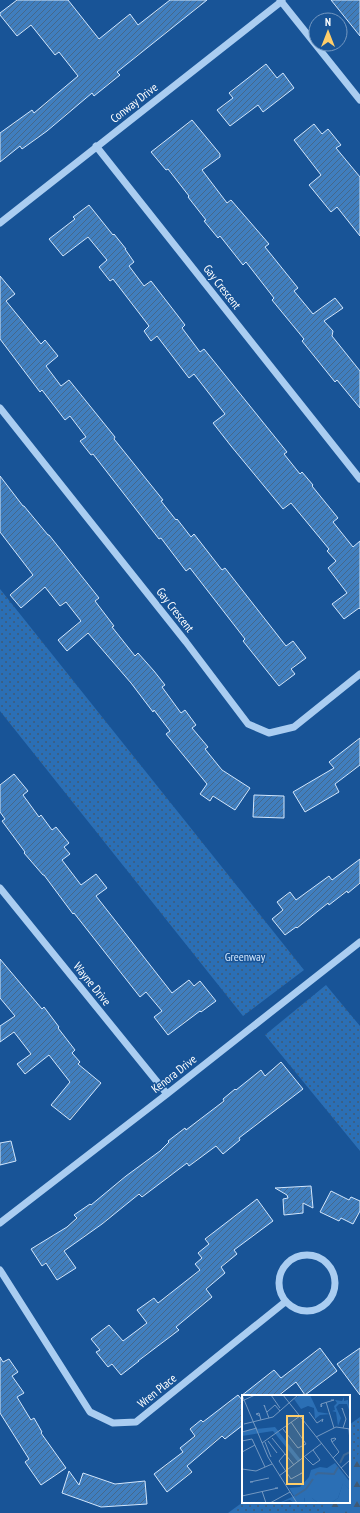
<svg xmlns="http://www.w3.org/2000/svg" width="360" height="1513" font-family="'PT Sans Narrow',sans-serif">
<defs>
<pattern id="grass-dots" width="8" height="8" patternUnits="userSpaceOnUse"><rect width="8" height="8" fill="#2b6fb5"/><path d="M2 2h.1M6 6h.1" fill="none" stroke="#3f5a76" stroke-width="1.8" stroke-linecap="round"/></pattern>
<pattern id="forest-firs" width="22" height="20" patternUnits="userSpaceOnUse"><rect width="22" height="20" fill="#2b6fb5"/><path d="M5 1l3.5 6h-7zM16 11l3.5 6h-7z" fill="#3f5a76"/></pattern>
<pattern id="building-hatch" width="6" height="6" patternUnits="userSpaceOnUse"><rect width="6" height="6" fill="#407ebe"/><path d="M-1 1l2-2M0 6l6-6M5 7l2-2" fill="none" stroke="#45688b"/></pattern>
</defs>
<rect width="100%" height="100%" fill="#185497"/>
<path fill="url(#grass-dots)" d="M 0,589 L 304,970 L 243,1016 L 0,711 Z
M 326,985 L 360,1026 L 360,1151 L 265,1035 Z
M 360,1417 L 360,1513 L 228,1513 L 243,1502 L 349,1502 L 349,1425 Z"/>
<path fill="url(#forest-firs)" d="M 360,1451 L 360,1513 L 322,1513 L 330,1502 L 349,1502 L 349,1470 Z"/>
<path fill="url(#building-hatch)" stroke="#d2e6fc" d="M 17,0 L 68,0 L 99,39 L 130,14 L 138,25 L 170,0 L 207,0 L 117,72 L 120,75 L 94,96 L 92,93 L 47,131 L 22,149 L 20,146 L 0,162 L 0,133 L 32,110 L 34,113 L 78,76 L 59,52 L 55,55 L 31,25 L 17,36 L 0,15 L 0,13 Z
M 331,0 L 360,0 L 360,36 Z
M 266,64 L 277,78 L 283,73 L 294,88 L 263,112 L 258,105 L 230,126 L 217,110 L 233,98 L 229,93 Z
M 192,120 L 220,154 L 220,157 L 202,170 L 227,203 L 231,200 L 269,244 L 265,247 L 298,288 L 294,291 L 313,314 L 335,298 L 343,308 L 324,321 L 333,331 L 332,336 L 360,371 L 360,408 L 337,380 L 335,382 L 302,341 L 304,339 L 272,300 L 274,298 L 246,262 L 243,265 L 220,236 L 218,238 L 204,221 L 206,220 L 188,197 L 189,196 L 168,169 L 166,170 L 151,152 Z
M 314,124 L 322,134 L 328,129 L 341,145 L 336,148 L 360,177 L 360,236 L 337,207 L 331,212 L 309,185 L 321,175 L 294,140 Z
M 89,205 L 113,235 L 114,234 L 126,249 L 125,249 L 134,262 L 129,266 L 144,286 L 151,281 L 185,325 L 182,328 L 200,352 L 204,349 L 287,452 L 284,454 L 300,474 L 302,472 L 313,485 L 312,486 L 338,518 L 333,522 L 353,547 L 360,541 L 360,609 L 359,608 L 344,619 L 332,604 L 347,593 L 328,568 L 336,561 L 327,551 L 329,549 L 291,503 L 283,509 L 231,446 L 213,423 L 225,414 L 194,374 L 189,378 L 157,336 L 151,341 L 144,331 L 149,326 L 113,279 L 110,281 L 99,267 L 107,260 L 88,237 L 63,256 L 49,239 L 75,219 L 73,217 Z
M 0,276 L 15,294 L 6,301 L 41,344 L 45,340 L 58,356 L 46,366 L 61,386 L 69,380 L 115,437 L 114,439 L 163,500 L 161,501 L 176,520 L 177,519 L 191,537 L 194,534 L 222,570 L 225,568 L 286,646 L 293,641 L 306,658 L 291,669 L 295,674 L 279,686 L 243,641 L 245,639 L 190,568 L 186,571 L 161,538 L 159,539 L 93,454 L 91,455 L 80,441 L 86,437 L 70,416 L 65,420 L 42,390 L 40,392 L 0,339 Z
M 0,476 L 23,506 L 24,506 L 48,535 L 49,535 L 99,598 L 95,601 L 114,626 L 112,627 L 135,656 L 138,653 L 154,671 L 165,685 L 162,687 L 181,713 L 185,710 L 196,725 L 192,728 L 208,747 L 205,749 L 222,770 L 250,788 L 235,810 L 213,796 L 210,801 L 200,794 L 207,784 L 166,734 L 170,731 L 154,710 L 153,712 L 131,683 L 88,633 L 67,651 L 58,640 L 81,621 L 66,602 L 60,606 L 45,587 L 21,608 L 10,595 L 33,575 L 0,532 Z
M 360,738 L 360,765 L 335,784 L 339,792 L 305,812 L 293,792 L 334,768 L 329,762 Z
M 14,774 L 28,791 L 23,795 L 39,817 L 41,815 L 52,830 L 56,827 L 69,843 L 64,847 L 70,854 L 62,860 L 81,885 L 96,874 L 107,888 L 96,896 L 172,993 L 189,980 L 194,986 L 200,981 L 216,1001 L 201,1012 L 200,1011 L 168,1035 L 154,1017 L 162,1011 L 146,992 L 140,997 L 74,913 L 73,914 L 44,875 L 43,875 L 24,853 L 25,852 L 2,821 L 5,819 L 0,812 L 0,785 Z
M 254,795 L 284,796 L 284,818 L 253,817 Z
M 360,859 L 360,883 L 348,893 L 347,891 L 329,905 L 328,903 L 297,928 L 296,927 L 285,935 L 272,919 L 283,910 L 277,902 L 290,892 L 296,900 L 329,876 L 332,880 Z
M 0,959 L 42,1009 L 44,1007 L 59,1027 L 58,1028 L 75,1050 L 72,1053 L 80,1062 L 78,1064 L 101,1083 L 70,1120 L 51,1105 L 70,1082 L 49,1055 L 25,1074 L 17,1064 L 31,1054 L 14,1032 L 0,1042 L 0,1026 L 15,1016 L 0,998 Z
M 281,1062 L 303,1089 L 239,1138 L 240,1140 L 223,1154 L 216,1146 L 189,1166 L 187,1163 L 142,1197 L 139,1194 L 102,1224 L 64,1251 L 76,1268 L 57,1280 L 46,1263 L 42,1266 L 31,1249 L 67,1227 L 77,1218 L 74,1215 L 90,1204 L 91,1205 L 126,1176 L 160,1151 L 169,1142 L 168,1141 L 185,1128 L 186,1130 L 224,1101 L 223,1099 L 235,1089 L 236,1090 L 261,1070 L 265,1076 Z
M 11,1141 L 16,1161 L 0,1165 L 0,1143 Z
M 311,1186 L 313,1208 L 303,1203 L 303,1213 L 284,1215 L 283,1199 L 288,1198 L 287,1195 L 275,1188 Z
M 331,1191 L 349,1200 L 351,1197 L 360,1201 L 360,1211 L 353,1224 L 341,1218 L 339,1221 L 320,1212 Z
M 257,1199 L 273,1221 L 234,1250 L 237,1254 L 221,1267 L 225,1273 L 206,1289 L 212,1297 L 176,1327 L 179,1330 L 138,1361 L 139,1361 L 121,1375 L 112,1364 L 108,1367 L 96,1352 L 100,1350 L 91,1339 L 109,1325 L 123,1341 L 147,1323 L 137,1310 L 154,1298 L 158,1303 L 200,1270 L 195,1264 L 202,1258 L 198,1253 L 209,1244 L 205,1239 Z
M 320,1348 L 337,1371 L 305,1395 L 296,1382 L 278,1396 L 241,1396 L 274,1370 L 281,1378 Z
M 360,1348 L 360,1395 L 337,1364 Z
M 0,1357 L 3,1362 L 9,1359 L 18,1372 L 12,1376 L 24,1393 L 17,1397 L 31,1420 L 34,1418 L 42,1432 L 41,1433 L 66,1468 L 41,1485 L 25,1462 L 29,1459 L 0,1413 Z
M 238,1395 L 243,1401 L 243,1425 L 225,1439 L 222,1436 L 187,1466 L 192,1472 L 167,1492 L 154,1474 L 183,1452 L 180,1448 L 195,1436 L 190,1429 L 201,1420 L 203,1422 Z
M 69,1471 L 79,1485 L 83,1473 L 115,1484 L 145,1481 L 147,1504 L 101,1507 L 62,1493 Z"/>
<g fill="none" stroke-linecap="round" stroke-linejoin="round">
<path stroke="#aacdf1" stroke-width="7" d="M 280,0 L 360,100
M 96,146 L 360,479
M 0,223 L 282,1
M 0,408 L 186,642 L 248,724 L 269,733 L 294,727 L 360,674
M 0,888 L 167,1094
M 0,1223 L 167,1094 L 360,942
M279 1283a28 28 0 1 1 56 0a28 28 0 1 1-56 0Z
M 0,1270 L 90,1412 L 113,1423 L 136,1422 L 285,1302"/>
</g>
<g text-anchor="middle" stroke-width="3" stroke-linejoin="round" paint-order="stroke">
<g font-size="12" fill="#fff" stroke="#185497">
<text transform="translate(134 103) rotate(-38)" y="4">Conway Drive</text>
<text transform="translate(222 287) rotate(52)" y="4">Gay Crescent</text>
<text transform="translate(175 610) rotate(52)" y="4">Gay Crescent</text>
<text transform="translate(92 984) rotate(51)" y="4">Wayne Drive</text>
<text transform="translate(174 1074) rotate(-38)" y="4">Kenora Drive</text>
<text transform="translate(157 1391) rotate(-39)" y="4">Wren Place</text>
</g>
<g font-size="12" fill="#d2e6fc" stroke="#185497">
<text x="245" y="961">Greenway</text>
</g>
</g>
<g transform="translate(242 1395)">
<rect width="108" height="108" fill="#185497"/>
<path d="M 58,0 L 68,0 L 76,17 L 89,19 L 78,20 L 73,24 L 72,13 L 66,11 L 59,14 L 52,4 ZM 102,2 L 102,6 L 106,5 L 108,18 L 105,9 L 97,9 L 94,12 L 99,23 L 96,31 L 94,17 L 90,16 L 93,15 L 92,11 L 95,8 L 93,5 L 100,6 ZM 33,32 L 59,65 L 56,67 L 31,36 L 0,41 L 0,38 L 5,35 Z" fill="#2b6fb5"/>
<path d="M 93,68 L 108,87 L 108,95 L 101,89 L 96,103 L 89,108 L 76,108 L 70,103 L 62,103 L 63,108 L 52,108 L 48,105 L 37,108 L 52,101 L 47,93 L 58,92 L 67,82 L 69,75 L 78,72 L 85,73 Z" fill="#2b6fb5"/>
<path d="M 101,88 L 108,95 L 108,108 L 89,108 L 96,103 ZM 66,97 L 70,103 L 76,108 L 63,108 L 62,100 Z" fill="#2b6fb5"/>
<path fill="none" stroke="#3b6796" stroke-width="2" d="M 98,68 L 102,60 L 108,57M 73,80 L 76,78 L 92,79 L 96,72M 64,94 L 71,84M 53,101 L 64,94"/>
<path fill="none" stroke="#7498c1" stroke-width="1" d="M 0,0 L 26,62 L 55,108M 29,0 L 38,13M 41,0 L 108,84M 0,6 L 13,0M 84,7 L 92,33M 79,9 L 79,12 L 80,11 L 79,9 L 92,5 L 89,5M 23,12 L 22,10 L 27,23M 101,15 L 100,13 L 104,24 L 101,33M 25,17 L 33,10 L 38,16M 67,17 L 75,28 L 81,24 L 80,27M 18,21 L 14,19 L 17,18 L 19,25M 2,29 L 31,22 L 56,0M 41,34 L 56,53 L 64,49 L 49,27M 107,34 L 108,47M 0,37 L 15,33M 74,42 L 94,32 L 108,34M 30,43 L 52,70M 89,44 L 93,43 L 94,44 L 90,47 ZM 0,46 L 10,44 L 23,72M 26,46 L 35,58M 23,47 L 29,62M 90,47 L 97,57 L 91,63M 20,48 L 58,21M 0,57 L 13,50M 43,59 L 37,66 L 49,84 L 60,78 L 58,79M 63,62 L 71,70 L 78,65 L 71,55M 99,73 L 108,65M 0,74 L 14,76 L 30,69M 37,81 L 80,48M 11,87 L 8,87 L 27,83M 20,96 L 24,108M 0,101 L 36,93 L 33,93M 28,108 L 48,97"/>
<path fill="#ffce6a" fill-opacity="0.15" stroke="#ffce6a" stroke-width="2" d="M 45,21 L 61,21 L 61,89 L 45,89 Z"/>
<rect width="108" height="108" fill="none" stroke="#fff" stroke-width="2"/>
</g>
<g transform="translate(328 32)"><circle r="19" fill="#185497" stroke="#7498c1"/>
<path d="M0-3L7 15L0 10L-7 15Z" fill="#ffce6a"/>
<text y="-6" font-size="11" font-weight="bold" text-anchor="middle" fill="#ffffff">N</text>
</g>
</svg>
